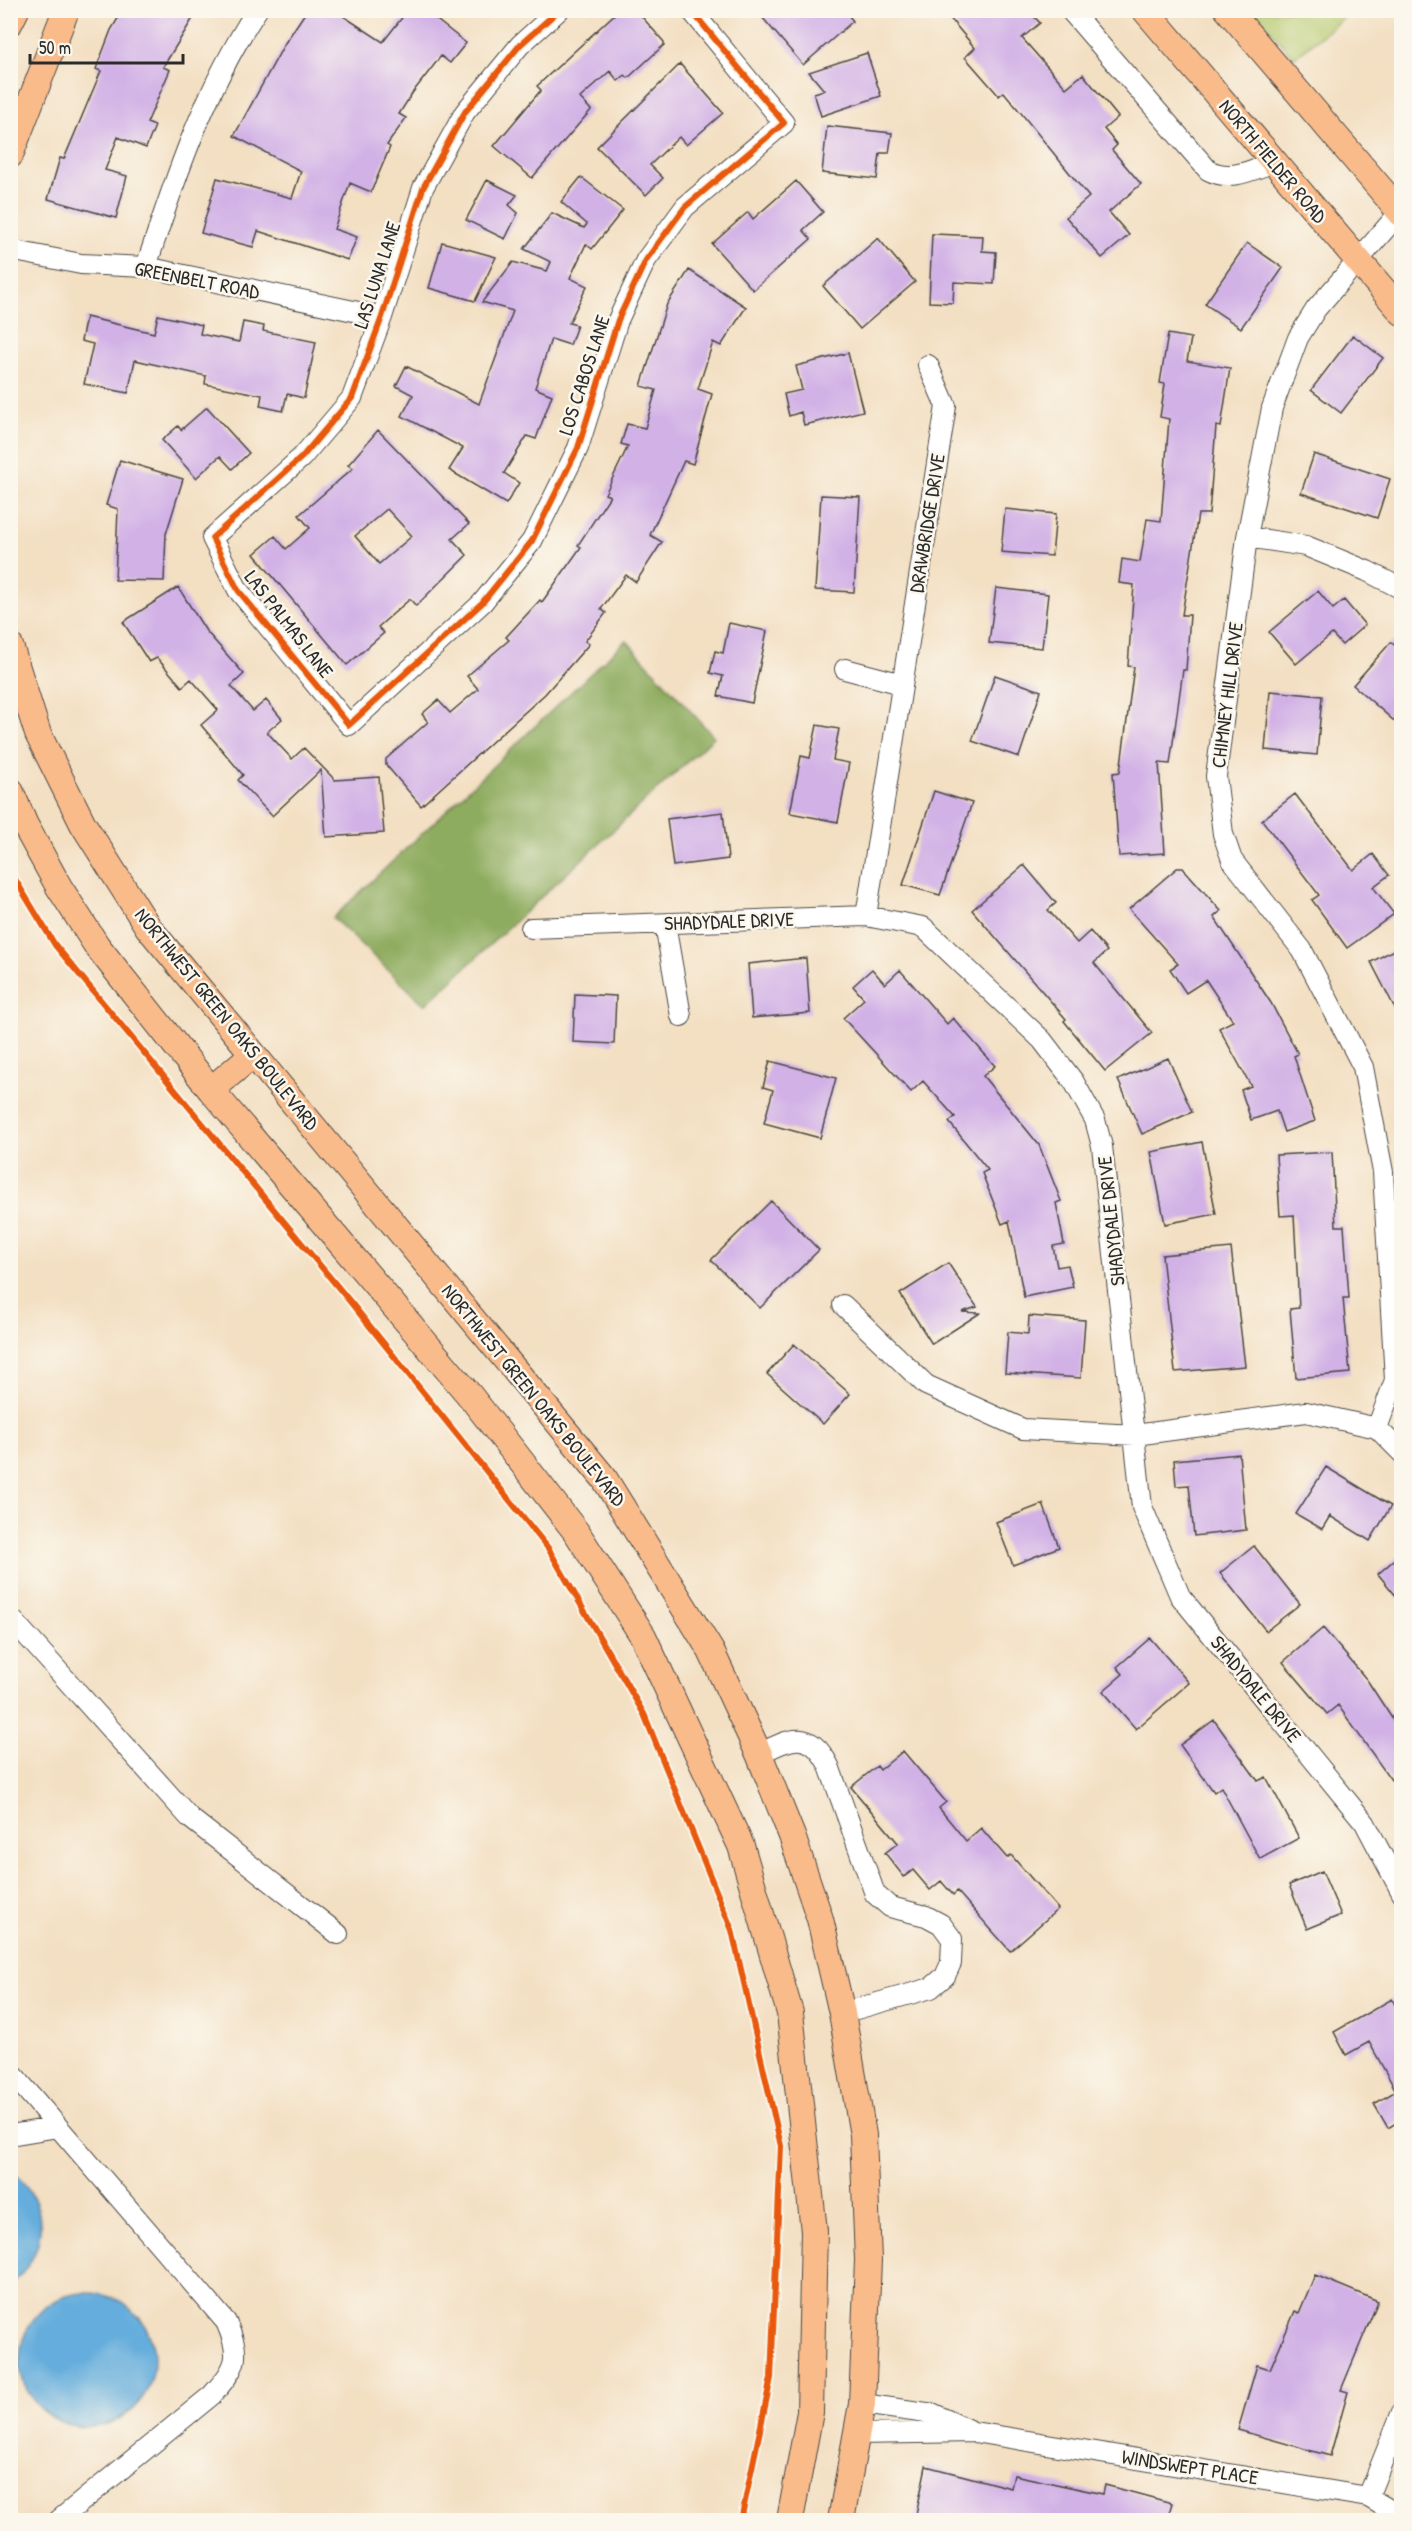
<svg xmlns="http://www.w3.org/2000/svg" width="1412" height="2531" font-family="'Patrick Hand',sans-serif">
<rect width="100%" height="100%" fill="#fbf7ec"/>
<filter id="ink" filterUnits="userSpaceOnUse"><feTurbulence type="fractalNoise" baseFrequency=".0167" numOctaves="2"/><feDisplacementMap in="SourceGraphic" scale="12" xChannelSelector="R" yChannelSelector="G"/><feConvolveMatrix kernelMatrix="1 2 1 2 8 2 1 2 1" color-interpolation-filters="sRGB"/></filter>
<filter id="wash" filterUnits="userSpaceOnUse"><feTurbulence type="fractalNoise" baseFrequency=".008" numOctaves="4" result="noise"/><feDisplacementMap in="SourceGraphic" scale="24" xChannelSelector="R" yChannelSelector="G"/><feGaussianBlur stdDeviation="1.35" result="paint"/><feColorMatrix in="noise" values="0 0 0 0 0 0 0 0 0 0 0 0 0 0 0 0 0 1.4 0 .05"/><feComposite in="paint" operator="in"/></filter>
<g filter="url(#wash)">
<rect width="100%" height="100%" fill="#f3dfc2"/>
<path fill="#b3c76a" stroke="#6f794a" stroke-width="1.5" d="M 1254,11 L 1352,11 L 1294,58 Z"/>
<path fill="#8eac5e" stroke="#5c6c44" stroke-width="1.5" d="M 626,640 L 714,737 L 425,1005 L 333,918 Z"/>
<path fill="#65addc" stroke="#486c84" stroke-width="1.5" d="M 10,2171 C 52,2200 48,2255 11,2284 Z
M20 2360a67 67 0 1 1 134 0a67 67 0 1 1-134 0Z"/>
<g id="blocks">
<path fill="#d1b1e6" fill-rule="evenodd" d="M 123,10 L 198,10 L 163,67 L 170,70 L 147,123 L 155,126 L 146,148 L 118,137 L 105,170 L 127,176 L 116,218 L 48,199 L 60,158 L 64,159 L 101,71 L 96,69 L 111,30 Z
M 307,10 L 334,10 L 383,42 L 408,10 L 424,10 L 466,43 L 450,63 L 441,56 L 413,92 L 399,114 L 406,118 L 387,145 L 390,147 L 371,192 L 350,183 L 334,229 L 357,237 L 348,260 L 258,231 L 253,247 L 201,233 L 217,178 L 292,198 L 301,171 L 234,136 L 285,43 Z
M 619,10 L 636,10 L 664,42 L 664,45 L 628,78 L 625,75 L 618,81 L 610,71 L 580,98 L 591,110 L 532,178 L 494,146 L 541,90 L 537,86 Z
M 756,10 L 844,10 L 853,21 L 803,65 Z
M 943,10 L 1028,10 L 1040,23 L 1022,38 L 1066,88 L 1083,74 L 1118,117 L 1104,129 L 1117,145 L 1112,150 L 1141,184 L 1109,212 L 1129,235 L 1102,258 L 1066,217 L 1089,197 L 1004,92 L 999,96 L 965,57 L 975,48 Z
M 867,53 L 881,96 L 821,116 L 814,93 L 824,90 L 809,72 Z
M 680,64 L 723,113 L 686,145 L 679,137 L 650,165 L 663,178 L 646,195 L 597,147 Z
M 827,126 L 892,133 L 889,153 L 880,153 L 877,179 L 822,173 Z
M 581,177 L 623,210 L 592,249 L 586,244 L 570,278 L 587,286 L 569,323 L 577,325 L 570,345 L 551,339 L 535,388 L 552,395 L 536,439 L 527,436 L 504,473 L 519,483 L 506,504 L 449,470 L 463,448 L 402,416 L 413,395 L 396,386 L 406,366 L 479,404 L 513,311 L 482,302 L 513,262 L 547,271 L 551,262 L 524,249 L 552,213 L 584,228 L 587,224 L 561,202 Z
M 487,180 L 517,195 L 509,205 L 518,213 L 505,239 L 466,220 Z
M 796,181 L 823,212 L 803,230 L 811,239 L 753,290 L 712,244 L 748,212 L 753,219 Z
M 932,234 L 983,236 L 982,251 L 996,252 L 994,284 L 954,282 L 953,303 L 929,302 Z
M 878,238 L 915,282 L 860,329 L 823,286 Z
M 442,242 L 496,257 L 475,301 L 429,288 Z
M 1247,243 L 1283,268 L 1241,328 L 1205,304 Z
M 689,270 L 746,307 L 721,346 L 713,342 L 698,389 L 712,394 L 693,464 L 684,461 L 650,535 L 662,542 L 636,582 L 626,575 L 601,609 L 606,613 L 585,641 L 589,644 L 545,694 L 421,806 L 386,765 L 386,759 L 428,722 L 422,714 L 438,700 L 450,713 L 478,689 L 467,676 L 509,640 L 506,637 L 540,600 L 542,602 L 581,547 L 578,545 L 610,496 L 605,494 L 628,446 L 621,444 L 627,424 L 645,428 L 656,390 L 641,386 L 667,304 Z
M 158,315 L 202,325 L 200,334 L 239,342 L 243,322 L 264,326 L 263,331 L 316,342 L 304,398 L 287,394 L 283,411 L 260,406 L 262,395 L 205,384 L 206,376 L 135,360 L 128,393 L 84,384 L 93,344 L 81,341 L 86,317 L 154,333 Z
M 1168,334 L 1191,338 L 1187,361 L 1230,368 L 1221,427 L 1216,426 L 1209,514 L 1198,514 L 1182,615 L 1190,615 L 1186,670 L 1183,670 L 1170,764 L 1159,763 L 1165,853 L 1119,856 L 1113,773 L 1120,772 L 1134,667 L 1128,666 L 1134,585 L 1119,583 L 1122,559 L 1140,562 L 1147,519 L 1161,521 L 1169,419 L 1160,417 L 1165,384 L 1160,383 Z
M 1353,335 L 1383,358 L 1341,413 L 1311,390 Z
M 848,353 L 863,411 L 804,425 L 801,412 L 789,416 L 784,394 L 802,390 L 796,366 Z
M 207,407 L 249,453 L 232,469 L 220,456 L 196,478 L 162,440 L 178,426 L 181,430 Z
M 378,430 L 469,524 L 452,539 L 467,555 L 416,606 L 410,599 L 378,627 L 384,633 L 347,665 L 254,554 L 275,536 L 286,549 L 310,528 L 299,515 L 353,468 L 348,465 ZM 387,509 L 412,536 L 379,564 L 355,536 Z
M 1314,454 L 1390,479 L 1377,518 L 1301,493 Z
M 120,460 L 183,479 L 166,534 L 164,581 L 115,580 L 118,509 L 106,505 Z
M 821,495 L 860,497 L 854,592 L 815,590 Z
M 1005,509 L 1056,514 L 1052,556 L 1001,552 Z
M 178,587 L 206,631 L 244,674 L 231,686 L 253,711 L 266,700 L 282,719 L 267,732 L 292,759 L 304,748 L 335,780 L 379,777 L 384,833 L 326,837 L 321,770 L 272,816 L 238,780 L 243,775 L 201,725 L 218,710 L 191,679 L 182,687 L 157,658 L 149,662 L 123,622 Z
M 996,588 L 1048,594 L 1042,648 L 989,643 Z
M 1318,591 L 1333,609 L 1344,600 L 1365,625 L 1342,645 L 1332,634 L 1296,664 L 1269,632 Z
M 729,623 L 767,631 L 752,703 L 718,696 L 723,676 L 710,673 L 715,651 L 723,653 Z
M 1391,642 L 1401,651 L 1401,727 L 1353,685 Z
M 995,675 L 1041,691 L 1019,757 L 972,741 Z
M 1270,691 L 1322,696 L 1317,755 L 1265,750 Z
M 817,725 L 839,729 L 833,760 L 849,763 L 838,822 L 790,813 L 801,756 L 810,758 Z
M 934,791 L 972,803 L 940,895 L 903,885 Z
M 1295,794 L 1353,870 L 1373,854 L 1389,875 L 1373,887 L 1394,914 L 1347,948 L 1312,900 L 1319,895 L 1262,820 Z
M 723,812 L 728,859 L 673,866 L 667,819 Z
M 1024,865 L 1056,903 L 1048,910 L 1077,943 L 1090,931 L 1107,951 L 1094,963 L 1152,1033 L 1105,1071 L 1064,1021 L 1066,1019 L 972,910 Z
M 1177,868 L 1183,868 L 1221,911 L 1214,917 L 1271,1003 L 1298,1054 L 1294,1056 L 1315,1121 L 1284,1132 L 1277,1111 L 1251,1120 L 1241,1090 L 1251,1086 L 1219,1028 L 1233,1021 L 1206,980 L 1186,993 L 1170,969 L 1178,964 L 1129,909 Z
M 1401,946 L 1401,1020 L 1371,962 Z
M 806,958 L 810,1013 L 752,1018 L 748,964 Z
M 872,969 L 885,984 L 900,970 L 947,1024 L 953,1018 L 995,1066 L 983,1076 L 1039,1145 L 1061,1201 L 1056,1203 L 1064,1244 L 1053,1246 L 1057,1267 L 1068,1265 L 1073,1287 L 1024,1297 L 1009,1221 L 1002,1224 L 982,1173 L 988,1170 L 949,1122 L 955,1117 L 923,1081 L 911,1092 L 843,1018 L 864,999 L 853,986 Z
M 575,994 L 616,996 L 614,1044 L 573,1042 Z
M 1168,1058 L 1192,1112 L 1142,1134 L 1118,1080 Z
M 770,1061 L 836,1078 L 820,1138 L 764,1123 L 773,1090 L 763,1087 Z
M 1202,1142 L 1216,1214 L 1165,1224 L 1151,1152 Z
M 1332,1152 L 1336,1226 L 1344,1226 L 1349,1298 L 1343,1298 L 1350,1373 L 1296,1378 L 1290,1309 L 1299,1308 L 1294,1215 L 1280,1216 L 1276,1155 Z
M 771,1201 L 819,1250 L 760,1308 L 711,1260 Z
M 1231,1248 L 1245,1366 L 1175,1372 L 1162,1255 Z
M 948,1263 L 977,1307 L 962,1312 L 980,1313 L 932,1344 L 900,1294 Z
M 1029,1316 L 1085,1320 L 1081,1378 L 1005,1373 L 1008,1332 L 1028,1334 Z
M 794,1344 L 850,1394 L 823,1424 L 767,1374 Z
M 1239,1454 L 1246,1530 L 1194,1536 L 1189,1485 L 1176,1486 L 1174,1460 Z
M 1326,1467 L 1391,1506 L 1370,1541 L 1330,1516 L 1322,1529 L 1296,1514 Z
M 1043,1504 L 1059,1547 L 1013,1565 L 996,1522 Z
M 1254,1546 L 1300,1604 L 1266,1631 L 1220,1573 Z
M 1401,1554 L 1401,1602 L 1378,1574 Z
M 1323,1628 L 1367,1680 L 1401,1732 L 1401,1772 L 1391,1780 L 1338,1705 L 1327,1714 L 1283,1662 Z
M 1150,1638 L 1189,1683 L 1136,1729 L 1103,1691 L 1123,1674 L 1117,1667 Z
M 1214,1720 L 1258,1781 L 1266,1777 L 1299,1838 L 1260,1859 L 1221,1787 L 1214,1792 L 1180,1745 Z
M 903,1751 L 946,1802 L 939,1808 L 966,1841 L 981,1828 L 1007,1858 L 1011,1855 L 1058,1909 L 1010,1951 L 957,1891 L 953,1895 L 941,1881 L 930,1890 L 913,1870 L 904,1877 L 885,1853 L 898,1843 L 851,1787 L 877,1766 L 880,1770 Z
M 1322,1871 L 1341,1915 L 1307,1929 L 1289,1885 Z
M 1392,1999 L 1401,2016 L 1401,2120 L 1388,2128 L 1374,2104 L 1396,2091 L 1369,2042 L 1346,2055 L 1334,2032 Z
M 1315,2275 L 1378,2301 L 1341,2390 L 1348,2392 L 1330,2456 L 1238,2430 L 1257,2365 L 1270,2369 L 1295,2311 L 1299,2313 Z
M 926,2466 L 1011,2488 L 1014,2475 L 1103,2494 L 1105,2485 L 1172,2503 L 1167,2520 L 915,2520 Z"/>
</g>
</g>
<g filter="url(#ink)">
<use href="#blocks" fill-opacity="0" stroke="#494642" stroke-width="1.5"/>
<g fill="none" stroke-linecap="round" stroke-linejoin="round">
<defs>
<path id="minor" d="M 559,10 L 520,45 L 465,112 L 423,188 L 382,317 L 352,398 L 302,457 L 212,538 L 238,590 L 349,725 L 482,603 L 532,541 L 578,448 L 618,320 L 646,260 L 685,207 L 784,123 L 691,10
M 1070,10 L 1208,170 C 1230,182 1252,170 1274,162
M 10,250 L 81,264 L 146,267 L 382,317
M 146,267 C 175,178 205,89 257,10
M 1247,537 L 1306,546 L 1367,571 L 1402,589
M 845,669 L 902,684
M 866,916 L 946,406 L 928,365
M 665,924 L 681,1016
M 531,928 L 866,916 L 923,927 L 1042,1040 L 1074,1082 L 1095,1120 L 1102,1146 L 1142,1507 L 1180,1596 L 1365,1823 L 1402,1893
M 843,1305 L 926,1385 L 1023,1429 L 1135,1435 L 1306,1412 L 1377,1428 L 1402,1453
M 1377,1428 L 1395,1380 L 1383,1172 L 1363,1067 L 1302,950 L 1232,860 L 1223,834 L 1216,776 L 1247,537 L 1272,408 L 1298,338 L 1316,309 L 1400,212
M 10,1617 L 190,1818 L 338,1934
M 759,1754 C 791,1738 810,1728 829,1766 L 875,1894 L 890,1907 L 926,1916 L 941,1924 L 952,1939 L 951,1963 L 945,1976 L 931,1988 L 842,2013
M 10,2071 L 226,2322 C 242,2358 237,2366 212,2395 L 59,2520
M 10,2135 L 58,2127
M 862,2404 L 934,2414 L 971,2431
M 857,2434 L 974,2432 L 1368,2497 L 1402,2517
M 1368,2497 L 1402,2412"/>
<path id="major" d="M 1145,10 L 1402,312
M 1228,10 L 1402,214
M 10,22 L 16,10
M 10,155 L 66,10
M 10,646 L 38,734 L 83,824 L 148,927 L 604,1478 L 711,1651 L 759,1754 L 792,1836 L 820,1919 L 842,2013 L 863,2135 L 868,2260 L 862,2404 L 841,2520
M 10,790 L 25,825 L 59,887 L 97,946 L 211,1090 L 471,1397 L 577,1533 L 643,1636 L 741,1846 L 790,2013 L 814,2231 L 810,2412 L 790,2520
M 211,1090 L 252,1055"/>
</defs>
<use href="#minor" stroke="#494642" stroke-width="22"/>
<use href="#major" stroke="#494642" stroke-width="28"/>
<use href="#minor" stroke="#fff" stroke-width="20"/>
<use href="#major" stroke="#fabb8b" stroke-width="26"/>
<defs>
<path id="cycleway" d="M 559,10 L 520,45 L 465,112 L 423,188 L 382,317 L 352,398 L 302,457 L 212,538 L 238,590 L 349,725 L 482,603 L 532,541 L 578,448 L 618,320 L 646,260 L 685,207 L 784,123 L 691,10
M 10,871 L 55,945 L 352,1304 L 548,1548 L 644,1714 L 732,1930 L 781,2146 L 771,2378 L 741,2520"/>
</defs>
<use href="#cycleway" stroke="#fbf7ec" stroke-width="10"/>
<use href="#cycleway" stroke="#e8590c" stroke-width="6"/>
</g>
</g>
<g text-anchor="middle" stroke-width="5" stroke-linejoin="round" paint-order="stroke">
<g font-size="20" fill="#2b2b2b" stroke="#fbf7ec">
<text transform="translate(1273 161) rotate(50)" y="7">NORTH FIELDER ROAD</text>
<text transform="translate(377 275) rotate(-72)" y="7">LAS LUNA LANE</text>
<text transform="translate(197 280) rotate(11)" y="7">GREENBELT ROAD</text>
<text transform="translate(584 375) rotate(-72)" y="7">LOS CABOS LANE</text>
<text transform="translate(927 523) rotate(-81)" y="7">DRAWBRIDGE DRIVE</text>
<text transform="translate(289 624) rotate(52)" y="7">LAS PALMAS LANE</text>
<text transform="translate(1227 695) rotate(-83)" y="7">CHIMNEY HILL DRIVE</text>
<text transform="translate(729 921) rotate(-2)" y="7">SHADYDALE DRIVE</text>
<text transform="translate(227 1019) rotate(51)" y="7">NORTHWEST GREEN OAKS BOULEVARD</text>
<text transform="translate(1111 1221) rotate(-96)" y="7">SHADYDALE DRIVE</text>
<text transform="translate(534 1395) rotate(51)" y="7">NORTHWEST GREEN OAKS BOULEVARD</text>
<text transform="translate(1256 1689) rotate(51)" y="7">SHADYDALE DRIVE</text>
<text transform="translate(1190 2467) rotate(9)" y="7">WINDSWEPT PLACE</text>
</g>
</g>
<rect width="1412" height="2531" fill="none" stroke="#fbf7ec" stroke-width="36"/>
<path d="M30 54v9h153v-9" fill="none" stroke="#2b2b2b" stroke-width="3"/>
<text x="39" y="54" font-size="18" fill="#2b2b2b" stroke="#fbf7ec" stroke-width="4.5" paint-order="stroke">50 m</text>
</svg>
